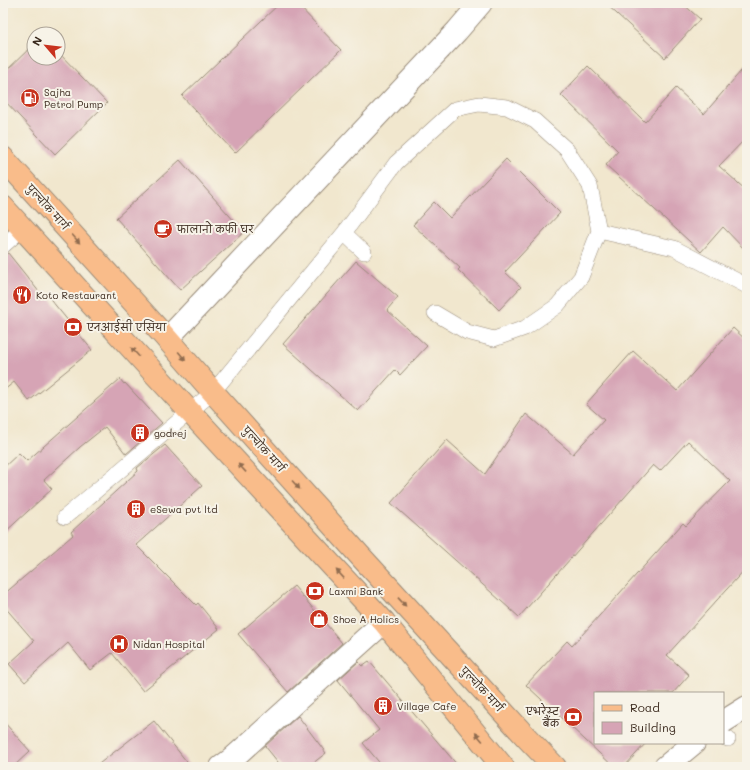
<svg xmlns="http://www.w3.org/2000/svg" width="750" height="770" font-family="Mali,'Playpen Sans Deva',sans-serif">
<rect width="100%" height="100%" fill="#f7f3e8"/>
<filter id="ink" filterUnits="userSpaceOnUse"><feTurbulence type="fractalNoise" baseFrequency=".025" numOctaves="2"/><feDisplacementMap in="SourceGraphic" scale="8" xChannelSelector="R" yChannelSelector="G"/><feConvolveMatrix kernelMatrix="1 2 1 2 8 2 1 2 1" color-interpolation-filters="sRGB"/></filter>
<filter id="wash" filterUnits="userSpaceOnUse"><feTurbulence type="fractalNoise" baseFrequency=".012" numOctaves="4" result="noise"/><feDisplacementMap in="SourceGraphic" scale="16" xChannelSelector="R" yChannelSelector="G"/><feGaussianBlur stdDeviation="0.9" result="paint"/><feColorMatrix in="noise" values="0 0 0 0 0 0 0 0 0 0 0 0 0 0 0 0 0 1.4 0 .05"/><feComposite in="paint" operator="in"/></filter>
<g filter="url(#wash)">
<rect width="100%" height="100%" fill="#f1e7ce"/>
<g id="blocks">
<path fill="#d6a4b5" d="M 280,3 L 296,3 L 341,50 L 235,153 L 182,96 Z
M 605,3 L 682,3 L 700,19 L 665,58 Z
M 34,44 L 34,58 L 58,58 L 58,52 L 107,103 L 55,154 L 3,99 L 3,74 Z
M 747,64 L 747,137 L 719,166 L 747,191 L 747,252 L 723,227 L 701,252 L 606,165 L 618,151 L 561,95 L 588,66 L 645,122 L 676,88 L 704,114 Z
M 506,159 L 560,213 L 505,272 L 521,287 L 499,310 L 458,270 L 460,268 L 413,225 L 434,202 L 450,218 Z
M 180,160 L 244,232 L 180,290 L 116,218 Z
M 8,253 L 44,298 L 47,295 L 92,350 L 29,401 L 14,382 L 3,391 L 3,255 Z
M 356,261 L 398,297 L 387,310 L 427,346 L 400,375 L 395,370 L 358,411 L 283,344 Z
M 733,328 L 747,341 L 747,567 L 667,655 L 689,675 L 673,693 L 595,693 L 595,743 L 646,743 L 624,767 L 614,767 L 526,685 L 567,641 L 572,646 L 683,523 L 686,526 L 730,481 L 688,441 L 660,471 L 653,465 L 519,617 L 391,503 L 447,440 L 485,474 L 526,414 L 573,454 L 604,420 L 586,404 L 633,351 L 677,391 Z
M 120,379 L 124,384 L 125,383 L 162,423 L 126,454 L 105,427 L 80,447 L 44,480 L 52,489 L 3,534 L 3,468 L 19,453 L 27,461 Z
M 165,445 L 202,486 L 136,545 L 196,605 L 198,603 L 219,629 L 143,691 L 112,653 L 90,670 L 68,643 L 25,682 L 9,664 L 34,641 L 3,605 L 3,595 L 73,535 L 71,532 L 138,471 L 137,468 Z
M 294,586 L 342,643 L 288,692 L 238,634 Z
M 369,661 L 459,767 L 383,767 L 363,743 L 379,730 L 338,680 L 358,662 L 362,666 Z
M 298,716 L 326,753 L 308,767 L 282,767 L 265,746 Z
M 3,721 L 30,751 L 13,767 L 3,767 Z
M 154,721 L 191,767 L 95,767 Z"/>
</g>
</g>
<g filter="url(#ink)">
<use href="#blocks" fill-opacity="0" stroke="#968876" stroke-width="1"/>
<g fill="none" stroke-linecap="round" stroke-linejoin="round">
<defs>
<path id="service" d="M 344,233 L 364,252
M 3,246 L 23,228
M 435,313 L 467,332 L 494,339 L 525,328 L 557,306 L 581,277 L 599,231 L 674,248 L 745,285
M 65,517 L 213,392 L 344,233 L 396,163 L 455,109 L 479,104 L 507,107 L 535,121 L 567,150 L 590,186 L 599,231
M 723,737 L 728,739"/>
<path id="minor" d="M 167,339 L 457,31 L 481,3
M 723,722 L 747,707
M 221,767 L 233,758 L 384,622
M 665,767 L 694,743"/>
<path id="primary" d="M 3,158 L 167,339 L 213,392 L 362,558 L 527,738 L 555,767
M 3,207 L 155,374 L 384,622 L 503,767"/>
</defs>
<use href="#service" stroke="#968876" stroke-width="16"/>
<use href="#minor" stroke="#968876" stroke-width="24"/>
<use href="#primary" stroke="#968876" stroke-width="24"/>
<use href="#service" stroke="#fff" stroke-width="15"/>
<use href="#minor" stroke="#fff" stroke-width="22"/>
<use href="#primary" stroke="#f9bc8a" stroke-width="22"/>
</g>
<defs><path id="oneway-solid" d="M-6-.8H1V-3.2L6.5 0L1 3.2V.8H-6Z"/></defs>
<g fill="#906c4f">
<use href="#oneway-solid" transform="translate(76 239) rotate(48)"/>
<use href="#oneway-solid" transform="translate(135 352) rotate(-132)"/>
<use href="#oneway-solid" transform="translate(182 356) rotate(50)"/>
<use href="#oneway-solid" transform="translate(242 468) rotate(-133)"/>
<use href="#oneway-solid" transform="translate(296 485) rotate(48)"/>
<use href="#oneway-solid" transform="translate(340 574) rotate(-133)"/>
<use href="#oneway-solid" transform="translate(402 602) rotate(47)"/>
<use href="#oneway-solid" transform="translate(479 737) rotate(-130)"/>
</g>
</g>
<defs>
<symbol id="fuel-disc" viewBox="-11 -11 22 22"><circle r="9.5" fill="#c8321e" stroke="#f7f3e8"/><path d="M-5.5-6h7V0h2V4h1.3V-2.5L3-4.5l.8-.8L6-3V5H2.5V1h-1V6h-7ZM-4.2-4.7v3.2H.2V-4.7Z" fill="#fff"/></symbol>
<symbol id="cafe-disc" viewBox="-11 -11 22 22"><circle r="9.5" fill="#c8321e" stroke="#f7f3e8"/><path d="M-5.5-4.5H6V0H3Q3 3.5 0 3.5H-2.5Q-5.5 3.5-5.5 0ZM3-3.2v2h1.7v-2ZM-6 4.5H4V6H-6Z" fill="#fff"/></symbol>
<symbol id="restaurant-disc" viewBox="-11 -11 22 22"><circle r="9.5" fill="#c8321e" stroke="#f7f3e8"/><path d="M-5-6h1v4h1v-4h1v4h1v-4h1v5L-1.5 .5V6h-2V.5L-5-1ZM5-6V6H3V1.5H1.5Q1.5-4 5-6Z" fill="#fff"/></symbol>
<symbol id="bank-disc" viewBox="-11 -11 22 22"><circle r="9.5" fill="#c8321e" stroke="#f7f3e8"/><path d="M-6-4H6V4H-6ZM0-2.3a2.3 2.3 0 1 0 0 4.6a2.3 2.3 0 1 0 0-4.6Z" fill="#fff"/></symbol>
<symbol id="building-disc" viewBox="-11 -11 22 22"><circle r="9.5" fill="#c8321e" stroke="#f7f3e8"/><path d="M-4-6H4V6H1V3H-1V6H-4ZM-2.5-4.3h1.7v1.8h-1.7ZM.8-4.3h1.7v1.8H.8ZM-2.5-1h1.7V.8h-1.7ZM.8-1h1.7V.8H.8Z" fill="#fff"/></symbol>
<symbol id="shop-disc" viewBox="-11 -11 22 22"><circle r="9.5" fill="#c8321e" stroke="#f7f3e8"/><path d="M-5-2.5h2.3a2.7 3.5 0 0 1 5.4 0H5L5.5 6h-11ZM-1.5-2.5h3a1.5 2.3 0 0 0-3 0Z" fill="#fff"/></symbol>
<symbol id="hospital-disc" viewBox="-11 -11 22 22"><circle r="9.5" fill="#c8321e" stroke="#f7f3e8"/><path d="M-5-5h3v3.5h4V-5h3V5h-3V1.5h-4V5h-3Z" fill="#fff"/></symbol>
</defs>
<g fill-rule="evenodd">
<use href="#fuel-disc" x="19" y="87" width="22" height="22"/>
<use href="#cafe-disc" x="152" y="218" width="22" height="22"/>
<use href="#restaurant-disc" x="11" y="284" width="22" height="22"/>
<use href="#bank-disc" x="62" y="316" width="22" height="22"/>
<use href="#building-disc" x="129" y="422" width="22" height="22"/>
<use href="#building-disc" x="125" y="498" width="22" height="22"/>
<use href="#bank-disc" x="304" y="580" width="22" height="22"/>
<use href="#shop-disc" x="308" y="608" width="22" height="22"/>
<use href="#hospital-disc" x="108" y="633" width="22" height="22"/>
<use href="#building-disc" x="372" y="695" width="22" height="22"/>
<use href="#bank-disc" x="562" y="706" width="22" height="22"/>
</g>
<g text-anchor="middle" stroke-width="4" stroke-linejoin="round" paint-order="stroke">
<g font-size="10" fill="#3b2a1e" stroke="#f7f3e8" text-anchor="start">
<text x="44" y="96">Sajha<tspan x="44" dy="12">Petrol Pump</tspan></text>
<text x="177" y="233">फालानो कफी घर</text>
<text x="36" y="299">Koto Restaurant</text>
<text x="87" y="331">एनआईसी एसिया</text>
<text x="154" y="437">godrej</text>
<text x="150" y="513">eSewa pvt ltd</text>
<text x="329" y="595">Laxmi Bank</text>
<text x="333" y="623">Shoe A Holics</text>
<text x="133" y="648">Nidan Hospital</text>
<text x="397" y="710">Village Cafe</text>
<text x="559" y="715" text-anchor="end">एभरेस्ट<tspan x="559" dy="12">बैंक</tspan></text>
</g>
<g font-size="10" fill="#3b2a1e" stroke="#f7f3e8">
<text transform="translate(48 207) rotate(48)" y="4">पुल्चोक मार्ग</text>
<text transform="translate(264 449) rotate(48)" y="4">पुल्चोक मार्ग</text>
<text transform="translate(482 689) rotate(47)" y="4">पुल्चोक मार्ग</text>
</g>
</g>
<rect width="750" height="770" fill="none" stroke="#f7f3e8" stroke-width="16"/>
<rect x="594" y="692" width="130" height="52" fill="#f7f3e8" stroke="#aca397"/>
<rect x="602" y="705" width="20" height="6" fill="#f9bc8a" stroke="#aca397"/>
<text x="630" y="712" font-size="12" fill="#3b2a1e">Road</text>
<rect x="602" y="722" width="20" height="12" fill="#d6a4b5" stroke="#aca397"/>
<text x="630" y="732" font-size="12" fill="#3b2a1e">Building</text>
<g transform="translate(46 46) rotate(298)"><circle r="19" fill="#f7f3e8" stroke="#aca397"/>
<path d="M0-3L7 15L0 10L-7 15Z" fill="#c8321e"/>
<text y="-6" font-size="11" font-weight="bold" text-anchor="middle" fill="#3b2a1e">N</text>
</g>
</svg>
